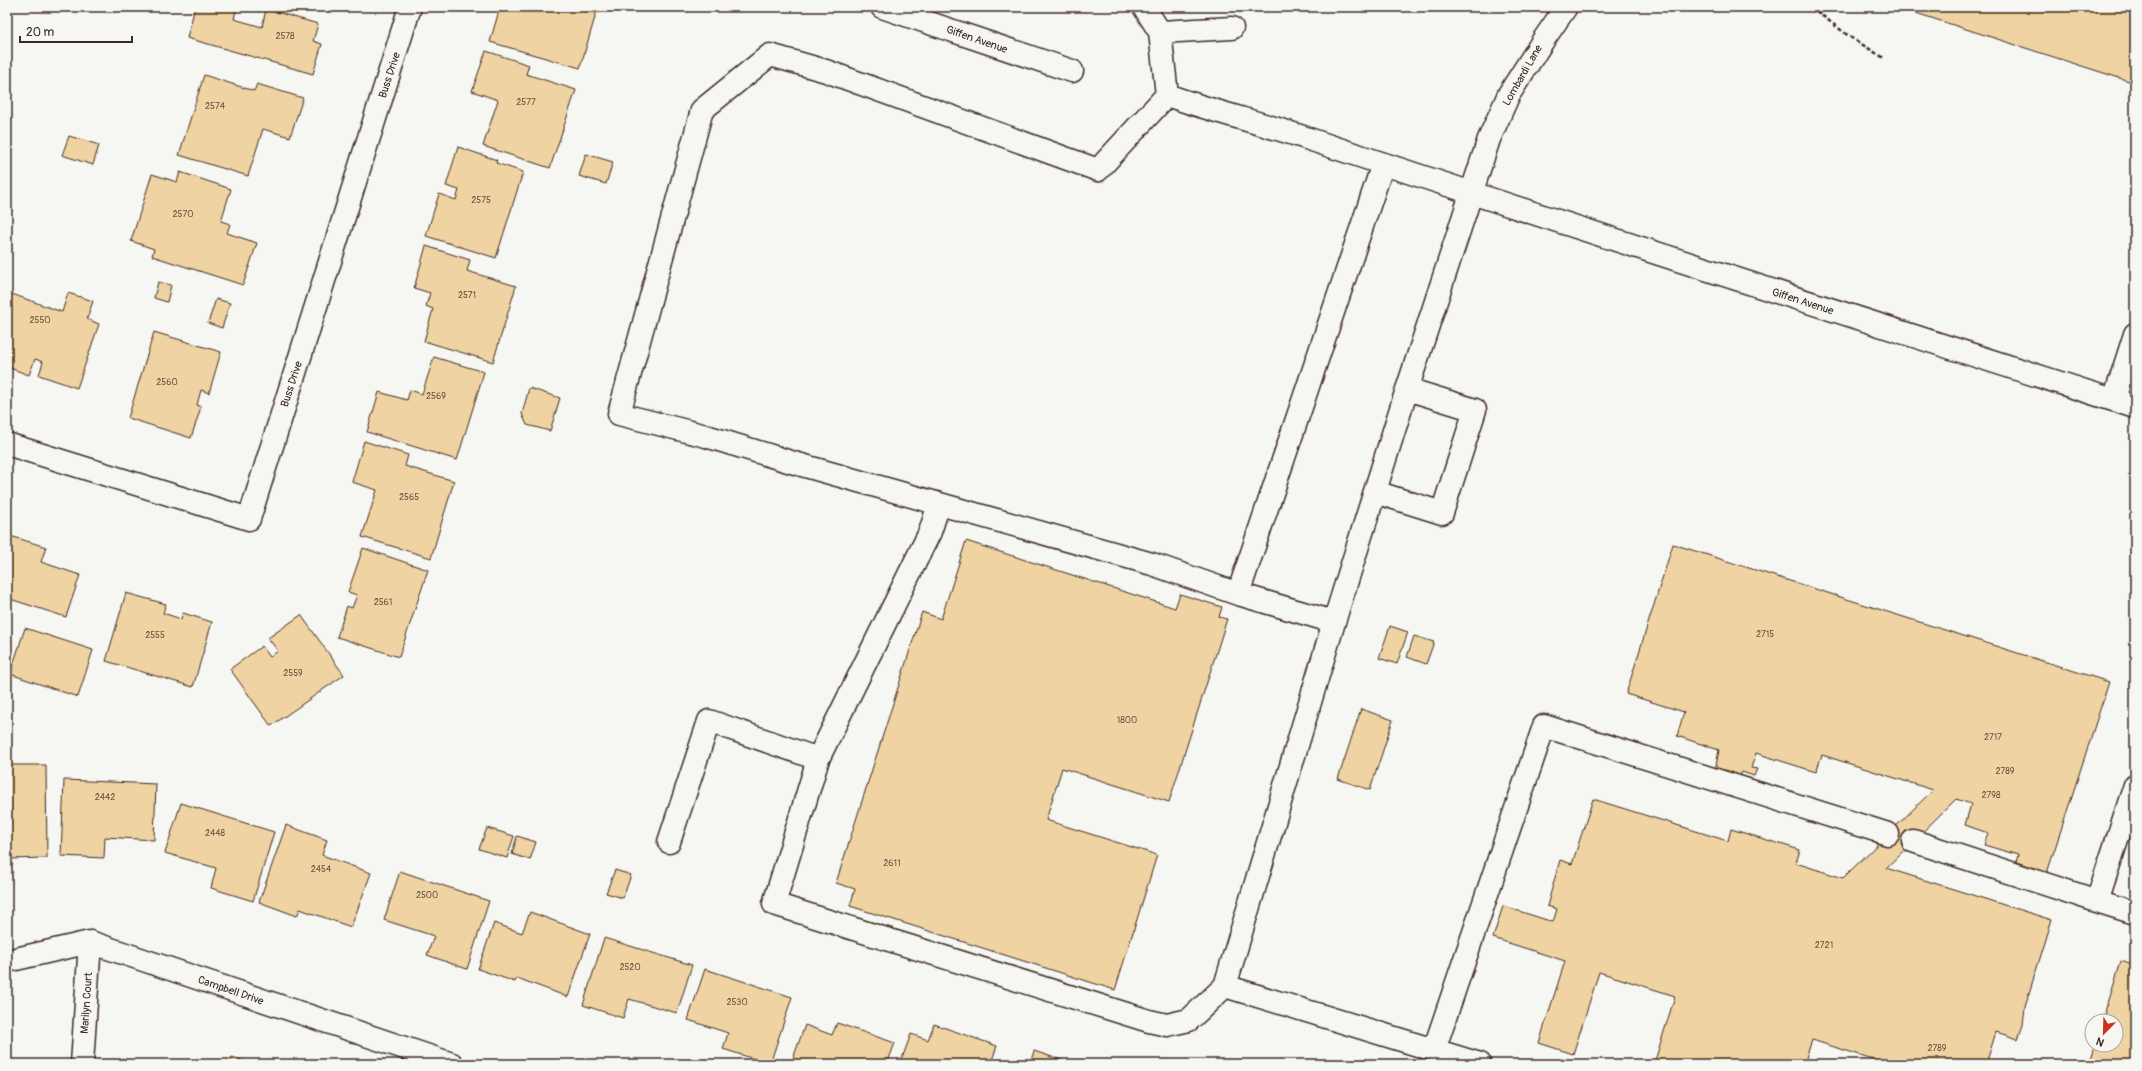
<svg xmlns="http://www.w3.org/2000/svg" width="2142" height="1071" font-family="Pangolin,sans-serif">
<rect width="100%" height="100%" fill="#f6f6f2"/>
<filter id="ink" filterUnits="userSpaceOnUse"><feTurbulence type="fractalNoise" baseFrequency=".025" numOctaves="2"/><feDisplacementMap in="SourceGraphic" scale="8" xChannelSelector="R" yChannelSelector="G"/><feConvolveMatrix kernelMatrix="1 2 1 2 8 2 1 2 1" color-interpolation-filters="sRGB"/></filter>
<g filter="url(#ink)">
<path fill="#f0d3a3" stroke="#3b2a1e" d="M 195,7 L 237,7 L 234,19 L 262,27 L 266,9 L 318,24 L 313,41 L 322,44 L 313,74 L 187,38 Z
M 500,7 L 598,7 L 580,68 L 490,42 Z
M 1897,7 L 2135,7 L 2135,83 Z
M 486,51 L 529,65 L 526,74 L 576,90 L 550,168 L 483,146 L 498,100 L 472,91 Z
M 204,75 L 254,91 L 257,84 L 303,98 L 290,137 L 263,129 L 248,176 L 179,155 Z
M 69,136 L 99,145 L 93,165 L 62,155 Z
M 458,147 L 497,160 L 496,163 L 523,172 L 496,258 L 426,236 L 439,194 L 456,200 L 459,190 L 446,186 Z
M 586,154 L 613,162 L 606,184 L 579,176 Z
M 180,172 L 231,189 L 221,221 L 230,224 L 227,233 L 257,243 L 243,285 L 152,256 L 154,249 L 131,241 L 152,174 L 177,182 Z
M 426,246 L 470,260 L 467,271 L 516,286 L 493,362 L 424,341 L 433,309 L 426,306 L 430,293 L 414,288 Z
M 158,282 L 171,285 L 167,302 L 154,298 Z
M 68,293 L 93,301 L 87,319 L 99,324 L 77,388 L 39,375 L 43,362 L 35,359 L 29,375 L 7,367 L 7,309 L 12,294 L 62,312 Z
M 216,299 L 230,303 L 222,328 L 208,323 Z
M 154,332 L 221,352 L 209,393 L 201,390 L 197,405 L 201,407 L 191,438 L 128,418 Z
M 434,357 L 484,372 L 457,460 L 367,432 L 379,392 L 407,400 L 410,390 L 422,394 Z
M 529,388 L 560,398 L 550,431 L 527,425 L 522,414 Z
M 364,441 L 408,455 L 405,466 L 454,481 L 431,558 L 362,537 L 377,490 L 352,482 Z
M 7,535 L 46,547 L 41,562 L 80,575 L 66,617 L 7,598 Z
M 966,541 L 1175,608 L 1180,594 L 1222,607 L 1219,617 L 1227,619 L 1169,802 L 1062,768 L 1046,820 L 1157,855 L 1115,990 L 850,906 L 855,889 L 836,883 L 922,612 L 941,619 Z
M 1673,544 L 2109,682 L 2047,873 L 2016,862 L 2018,855 L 1984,845 L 1988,833 L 1965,825 L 1971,804 L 1956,799 L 1886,868 L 2052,920 L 2025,1006 L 2023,1025 L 2018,1039 L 1996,1032 L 1987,1061 L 1998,1064 L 1889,1064 L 1812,1040 L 1804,1064 L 1654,1064 L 1675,996 L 1599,972 L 1573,1054 L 1539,1043 L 1565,961 L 1493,938 L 1503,906 L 1553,922 L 1557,909 L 1547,906 L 1560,860 L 1572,864 L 1593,799 L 1728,841 L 1731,829 L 1800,850 L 1796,863 L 1843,878 L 1933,790 L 1822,755 L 1816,772 L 1756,753 L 1751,768 L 1757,769 L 1754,776 L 1742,772 L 1739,778 L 1715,771 L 1719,750 L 1677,736 L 1684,712 L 1626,694 Z
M 363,548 L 428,570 L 399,657 L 337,637 L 347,606 L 352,608 L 357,595 L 348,592 Z
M 126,593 L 166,604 L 163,613 L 181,619 L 183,613 L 212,622 L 193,687 L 106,661 Z
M 301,615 L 344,675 L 271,726 L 230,669 L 262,646 L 270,657 L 278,651 L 268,638 Z
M 1390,626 L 1408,632 L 1397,664 L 1379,658 Z
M 25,628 L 93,650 L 78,697 L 10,674 Z
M 1414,636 L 1434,642 L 1426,664 L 1407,657 Z
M 1361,709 L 1393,720 L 1370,790 L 1338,779 Z
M 7,765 L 46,765 L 47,858 L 7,859 Z
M 64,780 L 156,784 L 154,840 L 105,837 L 104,858 L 61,856 Z
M 181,803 L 274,832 L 253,901 L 211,888 L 216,868 L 165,853 Z
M 286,825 L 327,840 L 322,855 L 371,873 L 351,927 L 300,909 L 297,916 L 259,902 Z
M 487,828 L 514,836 L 507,858 L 479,849 Z
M 517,836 L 536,842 L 530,860 L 512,854 Z
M 615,870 L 631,875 L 623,898 L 606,893 Z
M 400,871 L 489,901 L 467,969 L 427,955 L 434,936 L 384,920 Z
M 530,912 L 590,934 L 568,997 L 517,978 L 515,982 L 478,969 L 494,923 L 522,933 Z
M 604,938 L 692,965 L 677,1013 L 629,999 L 623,1018 L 583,1005 Z
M 2121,961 L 2135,966 L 2135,1064 L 2088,1064 L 2094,1045 L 2116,1045 L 2116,1021 L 2102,1021 Z
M 705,969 L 792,997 L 770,1064 L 723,1049 L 728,1033 L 688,1020 Z
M 837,1023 L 895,1043 L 887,1064 L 791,1064 L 805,1025 L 832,1035 Z
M 934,1024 L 997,1046 L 992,1060 L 1002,1064 L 900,1064 L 911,1034 L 928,1040 Z
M 1034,1051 L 1073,1064 L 1030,1064 Z
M 232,1057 L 253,1064 L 230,1064 Z"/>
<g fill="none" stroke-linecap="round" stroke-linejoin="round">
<defs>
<path id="minor" d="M 882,7 L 1072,71
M 1144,7 L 1160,32 L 1167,95
M 1160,32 L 1232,28
M 2114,400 L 2135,334
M 7,444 L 249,519 L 410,7
M 1375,492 L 1442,513 L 1475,410 L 1407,389
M 939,504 L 930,532 L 818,759 L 774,904 L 1149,1021 L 1167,1025 L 1189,1020 L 1225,986 L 1334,622 L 1402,405 L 1489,139 L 1509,94 L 1544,39 L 1566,7
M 1238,594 L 1383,164
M 1334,622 L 1238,594 L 1152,564 L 791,462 L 706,436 L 619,414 L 702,110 L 770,55 L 826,71 L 1098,170 L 1167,95 C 1214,112 1262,123 1309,139 C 1583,231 1859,318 2135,407
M 2135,785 L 2097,901 L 2135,913
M 1913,841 L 2097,901
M 669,842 L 709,721 L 818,759
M 7,961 L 90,942 L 452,1064
M 1225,986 L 1434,1050
M 82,1064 L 90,942
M 1480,1064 L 1434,1050 L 1544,726 L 1888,834"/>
</defs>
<use href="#minor" stroke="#3b2a1e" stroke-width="25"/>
<path stroke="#3b2a1e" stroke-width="2.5" stroke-dasharray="4 3" stroke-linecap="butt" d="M 1811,7 L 1850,37 L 1884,58"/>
<use href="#minor" stroke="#f6f6f2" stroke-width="22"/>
</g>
</g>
<g text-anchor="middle" stroke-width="3.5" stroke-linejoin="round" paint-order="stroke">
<g font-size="9" fill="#68543f">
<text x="285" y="39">2578</text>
<text x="526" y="105">2577</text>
<text x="215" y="109">2574</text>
<text x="481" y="203">2575</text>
<text x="183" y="217">2570</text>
<text x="467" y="298">2571</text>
<text x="40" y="323">2550</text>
<text x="167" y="385">2560</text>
<text x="436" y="399">2569</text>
<text x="409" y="500">2565</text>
<text x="383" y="605">2561</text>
<text x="1765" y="637">2715</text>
<text x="155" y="638">2555</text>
<text x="293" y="676">2559</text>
<text x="1127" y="723">1800</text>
<text x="1993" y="740">2717</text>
<text x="2005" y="774">2789</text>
<text x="1991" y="798">2798</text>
<text x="105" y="800">2442</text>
<text x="215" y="836">2448</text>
<text x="892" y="866">2611</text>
<text x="321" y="872">2454</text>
<text x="427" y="898">2500</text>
<text x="1824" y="948">2721</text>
<text x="630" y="970">2520</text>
<text x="737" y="1005">2530</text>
<text x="1937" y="1051">2789</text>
</g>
<g font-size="11" fill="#3b2a1e" stroke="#f6f6f2">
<text transform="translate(977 39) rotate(19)" y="4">Giffen Avenue</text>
<text transform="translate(389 75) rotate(-72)" y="4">Buss Drive</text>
<text transform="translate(1522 75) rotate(-60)" y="4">Lombardi Lane</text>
<text transform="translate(1803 301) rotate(18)" y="4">Giffen Avenue</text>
<text transform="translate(291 384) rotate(-72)" y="4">Buss Drive</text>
<text transform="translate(231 990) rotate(19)" y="4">Campbell Drive</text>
<text transform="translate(86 1003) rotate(-86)" y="4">Marilyn Court</text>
</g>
</g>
<rect width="2142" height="1071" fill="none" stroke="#f6f6f2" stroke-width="24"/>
<rect x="12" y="12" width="2118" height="1047" fill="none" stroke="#3b2a1e" stroke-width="1.5" filter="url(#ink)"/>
<g transform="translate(2104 1033) rotate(203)"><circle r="19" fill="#f6f6f2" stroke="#aba49d"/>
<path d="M0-3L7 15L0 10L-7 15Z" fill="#c8321e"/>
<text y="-6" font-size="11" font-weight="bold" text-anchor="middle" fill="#3b2a1e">N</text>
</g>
<path d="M20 36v6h112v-6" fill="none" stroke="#3b2a1e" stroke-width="2"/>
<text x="26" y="36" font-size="12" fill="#3b2a1e" stroke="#f6f6f2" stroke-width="3" paint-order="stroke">20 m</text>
</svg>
